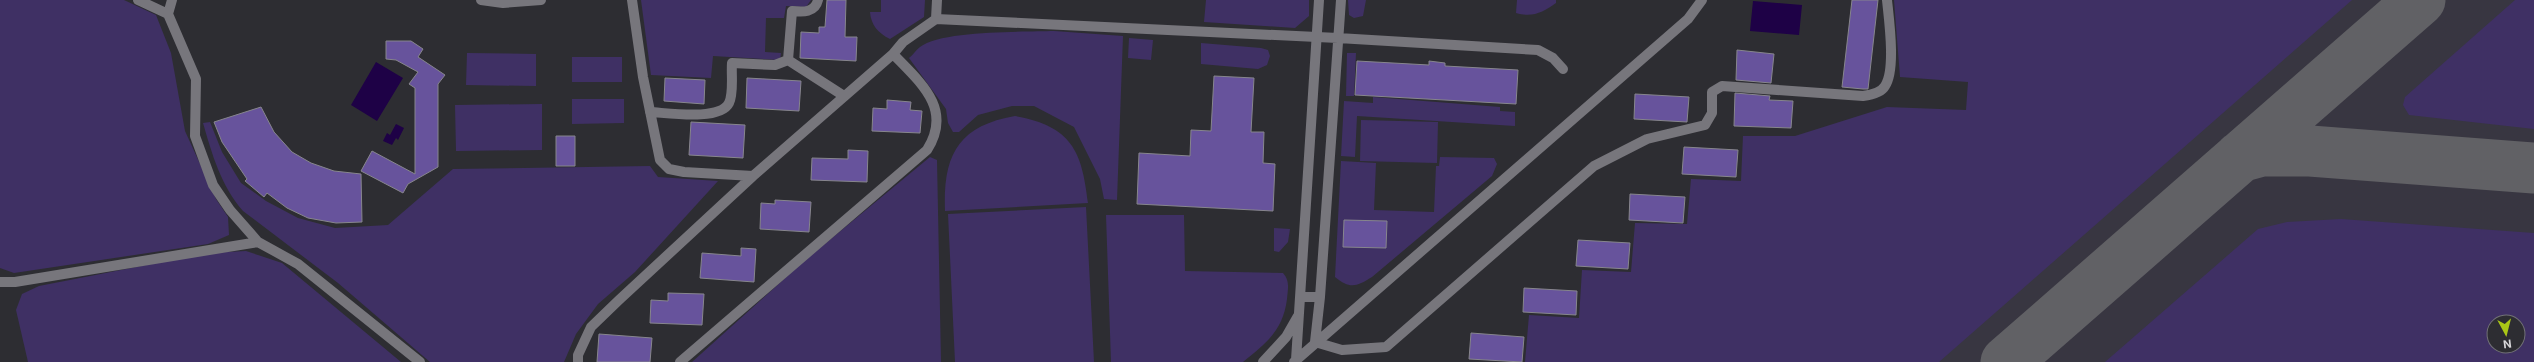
<svg xmlns="http://www.w3.org/2000/svg" width="2534" height="362" font-family="Inter,sans-serif">
<rect width="100%" height="100%" fill="#2d2d32"/>
<path fill="#383641" fill-rule="evenodd" d="M 2186,0 L 2534,0 L 2534,362 L 1768,362 ZM 2494,322 L 2518,322 L 2518,346 L 2494,346 Z"/>
<path fill="#3f3064" fill-rule="evenodd" d="M 0,0 L 124,0 L 156,15 L 171,53 L 185,131 L 216,199 L 228,217 L 229,235 L 208,244 L 14,273 L 0,268 Z
M 641,0 L 811,0 L 806,7 L 786,6 L 784,18 L 766,18 L 765,52 L 781,53 L 780,60 L 713,56 L 711,78 L 651,75 Z
M 881,0 L 925,0 L 924,17 L 890,39 C 878,33 871,25 870,12 L 881,12 Z
M 1206,0 L 1309,0 L 1309,16 L 1295,28 L 1204,22 Z
M 1348,0 L 1366,0 L 1363,16 L 1354,18 L 1349,15 Z
M 1517,0 L 1556,0 L 1556,3 C 1543,12 1533,18 1516,13 Z
M 1894,0 L 2352,0 L 1939,362 L 1525,362 L 1529,315 L 1579,318 L 1582,270 L 1631,272 L 1635,223 L 1687,224 L 1691,179 L 1741,181 L 1743,136 L 1795,136 L 1887,107 L 1966,110 L 1968,82 L 1900,77 Z
M 2515,0 L 2534,0 L 2534,129 L 2409,115 L 2403,105 L 2405,97 Z
M 1054,31 L 1123,36 L 1117,200 L 1104,199 L 1100,179 L 1074,127 L 1034,106 L 1012,106 L 978,115 L 959,132 L 953,132 L 948,123 L 946,109 L 909,58 C 913,55 916,50 920,47 C 941,30 1025,32 1054,31 Z
M 1129,38 L 1153,40 L 1151,60 L 1128,58 Z
M 1201,43 L 1261,48 L 1268,50 L 1270,56 L 1267,65 L 1258,69 L 1201,64 Z
M 467,53 L 536,54 L 536,86 L 466,85 Z
M 1347,53 L 1356,53 L 1354,96 L 1346,96 Z
M 572,57 L 622,57 L 622,82 L 572,82 Z
M 1373,97 L 1500,107 L 1500,111 L 1515,112 L 1515,126 L 1357,116 L 1355,157 L 1341,156 L 1344,101 L 1373,103 Z
M 572,99 L 624,99 L 624,123 L 572,124 Z
M 542,104 L 542,150 L 456,151 L 455,105 Z
M 1015,116 C 1071,126 1082,150 1088,203 L 945,211 C 943,155 958,126 1015,116 Z
M 1361,120 L 1438,122 L 1437,163 L 1360,161 Z
M 210,122 L 222,152 L 241,183 L 266,201 L 298,218 L 335,228 L 388,225 L 453,169 L 650,166 L 658,177 L 718,181 L 635,272 L 598,304 L 576,334 L 564,362 L 430,362 L 338,283 L 243,211 C 221,186 212,154 203,123 Z
M 930,157 L 937,160 L 941,362 L 692,362 L 803,262 Z
M 1440,157 L 1494,158 L 1497,164 L 1492,176 L 1372,277 C 1356,287 1350,289 1335,277 L 1341,161 L 1376,163 L 1374,210 L 1434,212 L 1436,166 L 1439,166 ZM 1344,221 L 1387,222 L 1386,248 L 1343,247 Z
M 1086,207 L 1094,362 L 955,362 L 948,214 Z
M 1106,215 L 1184,215 L 1185,271 L 1283,273 C 1290,281 1288,288 1287,299 C 1283,331 1266,343 1243,362 L 1111,362 Z
M 2341,219 L 2534,233 L 2534,362 L 2105,362 L 2258,229 L 2287,222 ZM 2494,322 L 2518,322 L 2518,346 L 2494,346 Z
M 1274,228 L 1290,229 L 1288,242 L 1279,252 L 1274,251 Z
M 246,251 L 282,263 L 401,362 L 28,362 L 16,310 L 22,294 L 39,286 L 208,253 Z"/>
<path fill="#1e0146" d="M 1753,1 L 1802,5 L 1799,35 L 1750,31 Z
M 376,62 L 403,78 L 377,121 L 351,105 Z
M 396,124 L 404,128 L 398,140 L 396,138 L 392,145 L 383,141 L 387,133 L 390,135 Z"/>
<g fill="none" stroke-linecap="round" stroke-linejoin="round">
<path stroke="#616165" stroke-width="51" d="M 2240,157 L 2262,151 L 2310,151 L 2534,168
M 2006,362 L 2420,0"/>
</g>
<path fill="#67539c" stroke="#87868d" d="M 827,0 L 846,0 L 845,37 L 857,37 L 856,61 L 800,58 L 801,32 L 819,33 L 819,27 L 825,27 Z
M 1852,0 L 1878,0 L 1868,89 L 1863,89 L 1842,87 Z
M 386,41 L 411,41 L 423,49 L 418,57 L 445,75 L 438,84 L 438,167 L 408,184 L 403,193 L 361,171 L 372,151 L 415,174 L 415,88 L 409,84 L 418,72 L 396,60 L 386,59 Z
M 1737,50 L 1774,54 L 1771,83 L 1736,80 Z
M 1357,61 L 1429,65 L 1429,61 L 1445,63 L 1445,66 L 1518,70 L 1516,104 L 1355,95 Z
M 1214,76 L 1254,78 L 1251,132 L 1264,132 L 1263,163 L 1275,164 L 1273,211 L 1137,204 L 1139,153 L 1190,156 L 1191,130 L 1211,131 Z
M 665,78 L 705,80 L 704,104 L 664,101 Z
M 747,78 L 801,81 L 799,111 L 746,108 Z
M 1735,93 L 1770,96 L 1769,100 L 1793,101 L 1791,128 L 1734,126 Z
M 1635,94 L 1689,97 L 1687,122 L 1634,119 Z
M 887,100 L 911,102 L 910,110 L 922,111 L 920,133 L 872,131 L 873,108 L 887,109 Z
M 261,107 L 274,132 L 292,152 L 311,163 L 334,171 L 361,174 L 362,222 L 336,223 L 308,218 L 287,208 L 267,193 L 264,197 L 245,181 L 247,179 L 222,142 L 214,122 Z
M 691,122 L 745,125 L 743,158 L 689,155 Z
M 556,136 L 575,136 L 575,166 L 556,166 Z
M 1684,147 L 1738,150 L 1736,177 L 1682,174 Z
M 848,150 L 868,151 L 867,182 L 811,180 L 812,158 L 848,159 Z
M 1630,194 L 1685,197 L 1683,223 L 1629,220 Z
M 775,200 L 811,202 L 809,232 L 760,229 L 761,203 L 775,204 Z
M 1344,220 L 1387,221 L 1386,248 L 1343,247 Z
M 1578,240 L 1630,243 L 1628,269 L 1576,266 Z
M 741,248 L 756,249 L 754,282 L 700,278 L 702,253 L 741,256 Z
M 1524,288 L 1577,291 L 1576,315 L 1523,312 Z
M 668,293 L 704,294 L 702,325 L 650,323 L 651,300 L 668,301 Z
M 1471,333 L 1524,337 L 1522,362 L 1469,359 Z
M 599,334 L 652,338 L 650,362 L 597,362 Z"/>
<g fill="none" stroke-linecap="round" stroke-linejoin="round">
<path stroke="#77767c" stroke-width="10" d="M 138,0 L 168,14
M 172,0 L 168,14 L 196,79 L 195,136 L 213,185 L 230,210 L 258,242
M 481,0 L 503,3 L 541,0
M 632,0 L 643,77 L 660,160 L 669,169 L 684,172 L 753,176
M 1341,0 L 1320,297 L 1315,342 L 1342,350 L 1386,347 L 1594,166 L 1647,139 L 1705,125 L 1712,113 L 1712,92 L 1722,86 L 1863,96 C 1871,95 1881,93 1885,86 C 1896,70 1889,20 1887,0
M 936,19 L 937,0
M 788,60 L 844,96
M 650,112 C 669,113 720,121 729,103 C 734,93 731,74 732,63 L 775,65 L 788,60 L 792,11 C 803,12 815,13 818,0
M 0,282 L 15,282 L 258,242 L 298,264 L 420,362
M 1300,297 L 1320,297
M 1296,360 L 1319,0
M 578,362 L 578,355 L 591,327 L 619,300 L 753,176 L 893,54 L 903,42 L 936,19 L 1338,38 L 1538,50 L 1553,58 L 1563,69
M 680,362 L 927,150 C 953,109 921,83 893,54
M 1263,362 L 1286,337 L 1298,316
M 1294,362 L 1688,19 L 1702,0"/>
</g>
<g transform="translate(2506 334) rotate(173)"><circle r="19" fill="#2d2d32" stroke="#717175"/>
<path d="M0-3L7 15L0 10L-7 15Z" fill="#aac717"/>
<text y="-6" font-size="11" font-weight="bold" text-anchor="middle" fill="#d8d7da">N</text>
</g>
</svg>
